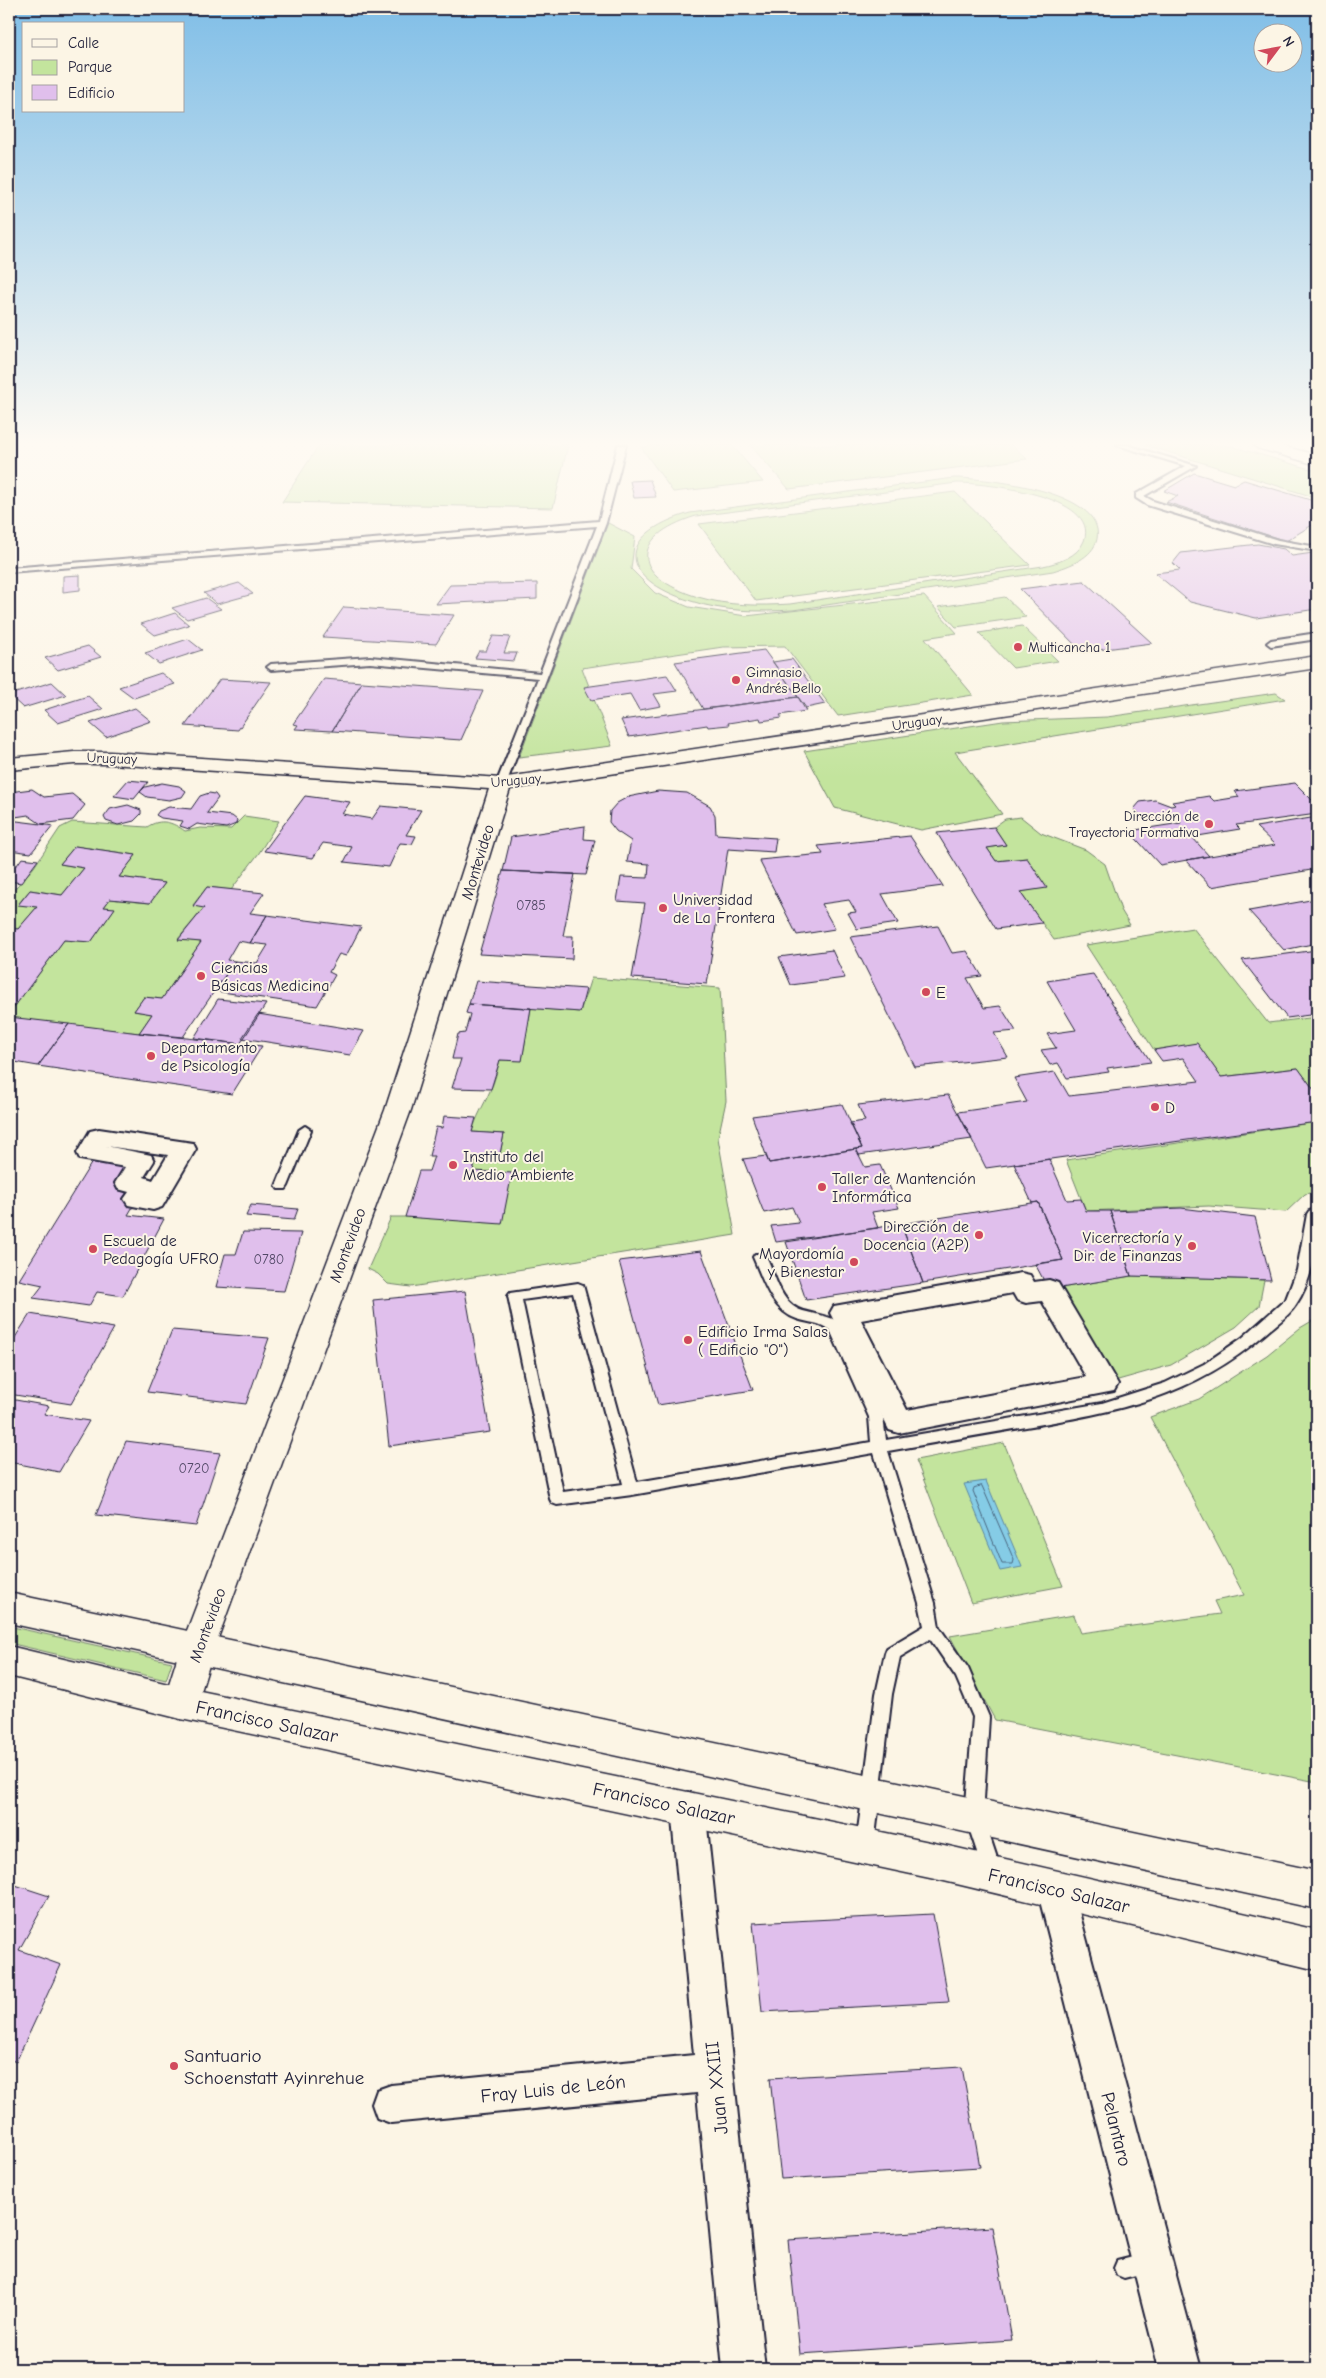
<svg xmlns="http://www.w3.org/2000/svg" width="1326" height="2378" font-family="'Comic Neue',sans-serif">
<rect width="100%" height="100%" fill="#fcf5e5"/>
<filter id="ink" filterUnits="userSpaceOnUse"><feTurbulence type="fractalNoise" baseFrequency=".02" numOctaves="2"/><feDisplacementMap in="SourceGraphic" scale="10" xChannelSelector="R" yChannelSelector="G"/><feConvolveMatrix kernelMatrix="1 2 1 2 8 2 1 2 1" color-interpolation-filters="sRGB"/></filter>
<g filter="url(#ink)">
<path fill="#c3e49d" stroke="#72836c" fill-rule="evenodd" d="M 319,445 L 568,445 L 553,508 L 282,502 Z
M 661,445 L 732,445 L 763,482 L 673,492 L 641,447 Z
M 750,445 L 1012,445 L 1027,459 L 789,489 Z
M 1145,445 L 1227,445 L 1317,471 L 1317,498 Z
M 954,478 C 984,478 1106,490 1097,539 C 1093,558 1069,566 1053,571 L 793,610 C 759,612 724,612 691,601 C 619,579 614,535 690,513 ZM 957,483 C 983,483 1101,495 1084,541 C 1078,557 1057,563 1043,566 L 790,604 C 759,606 728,606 698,597 C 632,577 628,537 696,516 Z
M 955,492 L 1030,565 L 756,601 L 699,524 Z
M 608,523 L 635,537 L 631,569 L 655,593 L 689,607 L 746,616 L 924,596 L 957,633 L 925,638 L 973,695 L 838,716 L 785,646 L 723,647 L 582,668 L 612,746 L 519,757 Z
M 1005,597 L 1026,617 L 956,627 L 938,607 Z
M 1022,626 L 1058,661 L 1013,668 L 979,633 Z
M 1276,693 L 1285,699 L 955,752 L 1002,814 L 921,830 L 835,808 L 804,751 L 1003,721 L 1107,717 Z
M 244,816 L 279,821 L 259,853 L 231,890 L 207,887 L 193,905 L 204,908 L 178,939 L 201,942 L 162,999 L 144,997 L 134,1011 L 152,1014 L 139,1033 L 9,1018 L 9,1014 L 64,940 L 91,942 L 114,909 L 104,907 L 110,899 L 150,903 L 165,883 L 119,877 L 136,855 L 75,846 L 60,864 L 84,868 L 62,895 L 30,890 L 18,904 L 37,907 L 18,929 L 9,928 L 9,895 L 34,867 L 60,828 L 72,822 L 147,827 C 161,818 172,822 185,831 L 200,828 L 231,829 Z
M 1021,817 L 1041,833 L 1086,850 L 1105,864 L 1121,910 L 1130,925 L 1054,940 L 1020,892 L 1046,887 L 1027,858 L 996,861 L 987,848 L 1006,845 L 994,827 L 1005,819 Z
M 1193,928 L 1268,1023 L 1317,1017 L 1317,1094 L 1298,1068 L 1221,1077 L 1197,1044 L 1154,1050 L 1086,945 Z
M 591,978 L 720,988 L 726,1101 L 718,1138 L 735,1235 L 411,1287 L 388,1284 L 378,1274 L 368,1269 L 391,1217 L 405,1217 L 473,1171 L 476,1158 L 499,1159 L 504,1134 L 472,1132 C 476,1117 484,1105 490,1091 C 495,1081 497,1070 500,1060 L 522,1060 L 531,1008 L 580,1012 Z
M 1317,1122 L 1317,1192 L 1305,1194 L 1286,1212 L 1209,1206 L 1086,1211 L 1066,1160 Z
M 1131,1276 L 1264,1280 L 1259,1306 L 1236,1327 L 1171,1365 L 1104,1384 L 1049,1290 Z
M 1317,1318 L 1317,1782 L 995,1720 L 950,1636 L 1074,1615 L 1081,1633 L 1220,1614 L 1214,1601 L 1244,1595 L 1150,1417 L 1199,1399 L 1267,1355 L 1300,1328 Z
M 1004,1443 L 1063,1586 L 971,1603 L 916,1460 Z
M 9,1626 L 17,1628 L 172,1662 L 166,1680 L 9,1643 Z"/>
<path fill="#85cce6" stroke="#5d88a2" d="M 986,1481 L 1022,1567 L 1000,1571 L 964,1484 Z"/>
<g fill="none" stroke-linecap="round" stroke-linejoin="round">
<path stroke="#4a667f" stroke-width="1" d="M 982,1486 L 1014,1560 L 1013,1564 L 1002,1564 L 973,1491 L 974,1488 Z"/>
</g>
<path fill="#e0bfec" stroke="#22223b" d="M 1194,473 L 1234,485 L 1244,480 L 1317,502 L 1317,522 L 1286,541 L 1166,502 L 1178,496 L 1164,491 Z
M 650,480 L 656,497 L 634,498 L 630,481 Z
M 1258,544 L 1284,549 L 1292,556 L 1313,553 L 1317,556 L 1317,609 L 1256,618 L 1190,602 L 1155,573 L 1180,570 L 1173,563 L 1181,553 Z
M 80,575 L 80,590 L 63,592 L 63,576 Z
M 1084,581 L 1152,643 L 1082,652 L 1020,589 Z
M 239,583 L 253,594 L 217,604 L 204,593 Z
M 537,583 L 537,599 L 436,604 L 450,585 Z
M 206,598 L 221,609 L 187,619 L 172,608 Z
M 344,607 L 454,615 L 436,644 L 323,637 Z
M 175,613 L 189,625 L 155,635 L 141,624 Z
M 493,636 L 510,637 L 504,653 L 517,653 L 514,661 L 475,658 L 479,651 L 486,651 Z
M 188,639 L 202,650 L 159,664 L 145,653 Z
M 88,646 L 101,657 L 58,670 L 45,658 Z
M 764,650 L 798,697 L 703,709 L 675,662 Z
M 792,659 L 825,704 L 806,708 L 773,662 Z
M 161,673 L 175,684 L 134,698 L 119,687 Z
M 667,675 L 677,691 L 654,694 L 661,706 L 639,710 L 630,694 L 591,700 L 584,687 Z
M 220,679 L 271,682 L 238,730 L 185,726 Z
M 324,679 L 362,682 L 332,731 L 295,729 L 298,725 L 293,724 Z
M 52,682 L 66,695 L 23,708 L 9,695 Z
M 362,682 L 483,691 L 461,740 L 332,731 Z
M 88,696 L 103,709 L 58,723 L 44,710 Z
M 798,697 L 806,711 L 780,715 L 782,718 L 761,721 L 760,718 L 728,723 L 729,725 L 708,727 L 707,725 L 629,737 L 621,720 Z
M 135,708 L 151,721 L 106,737 L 90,723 Z
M 128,780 L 148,782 L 134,799 L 114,796 Z
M 162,783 L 179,786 L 186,791 L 182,797 L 169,800 L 147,797 L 140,792 L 145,787 Z
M 1295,783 L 1317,805 L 1317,814 L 1236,825 L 1240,829 L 1192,837 L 1209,856 L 1160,865 L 1129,831 L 1181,823 L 1174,814 L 1158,820 L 1142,817 L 1134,809 L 1140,802 L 1155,800 L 1171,806 L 1175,805 L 1172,802 L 1209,796 L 1214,801 L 1239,797 L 1235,791 Z
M 32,789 L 44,797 L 72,794 L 85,805 L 73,820 L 41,824 L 28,815 L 9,818 L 9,792 Z
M 658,791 L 687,793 L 710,806 L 715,815 L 716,834 L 776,838 L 774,852 L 728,849 L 707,984 L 632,978 L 645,903 L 617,901 L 621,877 L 648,878 L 649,864 L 627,862 L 631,841 L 616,831 L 609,822 L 610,811 L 617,803 L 628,797 Z
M 209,793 L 215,794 L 218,798 L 207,813 L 232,816 L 237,820 L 236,824 L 226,828 L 197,824 L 189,829 L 180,826 L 183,821 L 161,818 L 156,815 L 159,811 L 169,807 L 191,809 L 200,796 Z
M 305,796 L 350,802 L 342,814 L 372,819 L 381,806 L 421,810 L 406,835 L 416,836 L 412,844 L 400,843 L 389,867 L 344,862 L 352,847 L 323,843 L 313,858 L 264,851 Z
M 128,805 L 141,810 L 141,814 L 134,821 L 118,825 L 106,821 L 104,817 L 110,809 Z
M 1317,817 L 1317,869 L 1211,887 L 1186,860 L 1275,845 L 1256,827 Z
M 9,820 L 41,824 L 53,826 L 31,853 L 9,850 Z
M 585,826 L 584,839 L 595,840 L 586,875 L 503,871 L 511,837 Z
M 994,827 L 1006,845 L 987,848 L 996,861 L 1027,858 L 1047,888 L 1020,892 L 1042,923 L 996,929 L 937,833 Z
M 910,836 L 943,886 L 882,894 L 898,923 L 857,929 L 848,913 L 856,912 L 849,900 L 821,904 L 835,929 L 797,935 L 759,860 L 823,854 L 818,846 Z
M 75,846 L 136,855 L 119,877 L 165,883 L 150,903 L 110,899 L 104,907 L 115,908 L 91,942 L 64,940 L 9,1014 L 9,928 L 18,929 L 37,907 L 18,905 L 30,890 L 62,895 L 84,868 L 60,864 Z
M 22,858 L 38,860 L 21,883 L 9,881 L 9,864 L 17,865 Z
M 503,871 L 575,874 L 563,936 L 573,936 L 572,959 L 479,954 Z
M 207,887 L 264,893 L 250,913 L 267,915 L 250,943 L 238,941 L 227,960 L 235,961 L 183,1037 L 139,1033 L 152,1014 L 134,1011 L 144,997 L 162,999 L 201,942 L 178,940 L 204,908 L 193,906 Z
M 1316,899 L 1317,943 L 1284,950 L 1249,911 Z
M 267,915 L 361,927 L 346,956 L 339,954 L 329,972 L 335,975 L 317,1006 L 215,991 L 235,961 L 257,963 L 268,945 L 250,943 Z
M 938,926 L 952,953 L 967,951 L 982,976 L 967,978 L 984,1008 L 1000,1006 L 1016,1031 L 994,1033 L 1008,1057 L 915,1067 L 850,937 Z
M 832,950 L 845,978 L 791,985 L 779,957 Z
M 1317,950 L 1317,1014 L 1287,1018 L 1242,960 Z
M 1093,974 L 1151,1062 L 1107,1068 L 1109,1072 L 1067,1078 L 1058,1063 L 1050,1065 L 1041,1050 L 1056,1048 L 1047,1034 L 1076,1030 L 1047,981 Z
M 476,981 L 586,989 L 580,1012 L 469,1004 Z
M 218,999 L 266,1004 L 240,1044 L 194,1038 Z
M 469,1004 L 531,1008 L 522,1061 L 500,1060 L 491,1089 L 452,1088 L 461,1059 L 452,1059 L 458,1034 L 465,1033 L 470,1014 L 466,1013 Z
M 258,1014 L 364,1031 L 350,1055 L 242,1038 Z
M 9,1017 L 69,1024 L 38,1066 L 9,1061 Z
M 69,1024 L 139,1033 L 262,1046 L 232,1094 L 38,1066 Z
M 1197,1043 L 1221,1077 L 1298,1068 L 1317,1094 L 1317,1122 L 986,1168 L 958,1112 L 1027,1102 L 1014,1078 L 1055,1072 L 1069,1096 L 1199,1081 L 1183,1058 L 1162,1061 L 1154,1050 Z
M 948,1095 L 972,1139 L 859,1155 L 856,1149 L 862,1148 L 850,1123 L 865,1121 L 858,1105 Z
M 842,1104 L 862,1148 L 769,1163 L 752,1116 Z
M 444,1116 L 476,1118 L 472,1132 L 504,1134 L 499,1159 L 476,1158 L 473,1171 L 512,1173 L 502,1224 L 405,1217 L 419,1171 L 429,1171 L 434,1156 L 429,1156 L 436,1127 L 442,1128 Z
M 856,1149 L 865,1167 L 880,1165 L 899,1208 L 872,1212 L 878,1228 L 776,1242 L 771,1226 L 799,1223 L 792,1207 L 764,1213 L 743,1159 L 766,1156 L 769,1163 Z
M 97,1154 L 142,1161 L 145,1186 L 128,1215 L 164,1219 L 123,1296 L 97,1292 L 89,1306 L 33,1298 L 43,1285 L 19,1280 Z
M 1049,1159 L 1067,1200 L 1081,1199 L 1086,1211 L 1110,1211 L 1131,1276 L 1049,1290 L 1035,1264 L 1063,1260 L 1038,1202 L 1032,1203 L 1014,1164 Z
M 1038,1202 L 1063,1260 L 923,1283 L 901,1224 Z
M 251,1205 L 275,1207 L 298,1209 L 294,1220 L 246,1216 Z
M 1181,1208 L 1255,1217 L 1271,1280 L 1131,1276 L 1110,1211 Z
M 901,1224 L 923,1283 L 806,1300 L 786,1242 Z
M 243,1232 L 301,1233 L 284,1291 L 216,1287 L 225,1254 L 236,1254 Z
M 701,1251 L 753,1390 L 658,1405 L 619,1261 Z
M 465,1291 L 490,1432 L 389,1446 L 373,1300 Z
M 30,1314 L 114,1328 L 71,1404 L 9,1394 L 9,1347 Z
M 172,1330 L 269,1338 L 246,1404 L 147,1392 Z
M 10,1399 L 49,1406 L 44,1414 L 89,1421 L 59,1472 L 9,1462 Z
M 126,1441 L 220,1453 L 196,1526 L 96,1515 Z
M 9,1883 L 49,1896 L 19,1950 L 61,1965 L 16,2062 L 9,2059 Z
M 933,1914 L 949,2002 L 762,2012 L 753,1923 Z
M 962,2067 L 980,2167 L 781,2179 L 770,2078 Z
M 992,2227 L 1012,2340 L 800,2354 L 788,2240 Z"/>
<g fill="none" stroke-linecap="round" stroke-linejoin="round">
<defs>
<path id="lane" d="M 618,445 L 626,445 L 606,523 L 506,784 L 501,787 L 496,784 L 538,678 L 370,663 L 271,670 L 267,667 L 271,664 L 370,657 L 540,673 L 597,526 L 9,572 L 9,568 L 599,521 Z
M 1117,445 L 1127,445 L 1196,466 L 1144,496 L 1153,501 L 1278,540 L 1317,547 L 1317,551 L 1274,544 L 1147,505 L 1136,498 L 1136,494 L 1186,466 Z
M 1317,633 L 1317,639 L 1271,646 L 1267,643 L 1271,640 Z
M 305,1126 L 311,1130 L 288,1186 L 286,1189 L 278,1189 L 276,1186 L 299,1130 Z
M 1317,1208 C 1319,1239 1314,1279 1295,1306 C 1288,1317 1275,1325 1265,1334 C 1191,1398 1118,1411 1026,1427 C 980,1435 934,1443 888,1451 L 935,1603 L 939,1627 L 968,1668 L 989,1717 L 983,1816 L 1001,1870 L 998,1876 L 992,1878 L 986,1876 L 983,1870 L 965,1816 L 973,1717 L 956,1677 L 930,1639 L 900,1657 L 892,1694 L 874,1845 L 871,1851 L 865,1853 L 859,1851 L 856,1845 L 876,1694 L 885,1653 L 887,1648 L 924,1626 L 919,1603 L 874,1453 L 632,1495 L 557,1505 L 552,1503 L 550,1499 L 508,1296 L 510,1293 L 578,1283 L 583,1285 L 637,1482 L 871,1442 L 869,1417 L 830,1330 C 819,1322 809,1323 797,1319 C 771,1310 763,1279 753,1257 L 755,1254 L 765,1254 C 775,1272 779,1304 803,1311 C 817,1315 828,1315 840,1323 L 883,1417 L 886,1440 L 1102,1403 L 1165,1383 L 1204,1364 L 1242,1338 L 1286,1299 L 1297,1270 L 1307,1214 L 1309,1211 ZM 573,1293 L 623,1484 L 563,1492 L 522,1300 Z
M 1149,2253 L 1156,2256 L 1159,2263 L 1156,2270 L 1124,2278 L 1117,2275 L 1114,2268 L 1117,2261 Z"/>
<path id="street" d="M 99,1129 L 193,1143 L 196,1149 L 162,1207 L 153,1210 L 128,1205 L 124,1199 L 129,1192 L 118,1189 L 115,1183 L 125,1167 L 80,1159 L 77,1153 L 90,1131 ZM 106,1146 L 168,1155 L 153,1180 L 144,1177 L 154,1161 L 151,1155 Z
M 1021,1273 L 1030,1275 L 1034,1282 L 1049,1280 L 1058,1283 L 1118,1384 L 1114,1391 L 899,1433 L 889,1430 L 830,1313 L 834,1306 ZM 1013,1293 L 1017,1300 L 1026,1303 L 1042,1301 L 1086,1377 L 907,1410 L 861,1320 Z
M 688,1792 L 700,1797 L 705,1808 L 765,2369 L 723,2369 L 697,2093 L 391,2123 L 377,2118 L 372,2104 L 377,2090 L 391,2085 L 694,2055 L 671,1808 L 676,1797 Z
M 1055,1872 L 1067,1877 L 1073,1889 L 1201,2369 L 1159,2369 L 1037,1889 L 1043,1877 Z"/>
<path id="secondary" d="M 1254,445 L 1278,445 L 1317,455 L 1317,465 L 1257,448 Z
M 1317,656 L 1317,668 L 510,789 L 411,1110 L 214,1649 L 194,1714 L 181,1719 L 168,1714 L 163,1703 L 180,1649 L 385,1110 L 489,789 L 110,764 L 74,764 L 9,770 L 9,758 L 74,752 L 110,752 L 501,778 Z"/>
<path id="primary" d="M 9,1593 L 1317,1871 L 1317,1909 L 9,1623 Z
M 9,1646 L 181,1687 L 944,1845 L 1317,1930 L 1317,1970 L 944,1881 L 181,1719 L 9,1676 Z"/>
</defs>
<use href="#lane" stroke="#22223b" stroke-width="4"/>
<use href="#street" stroke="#22223b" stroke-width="4"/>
<use href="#secondary" stroke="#22223b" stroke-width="3"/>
<use href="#primary" stroke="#22223b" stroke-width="3"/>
<use href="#lane" fill="#fcf5e5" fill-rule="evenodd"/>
<use href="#street" fill="#fcf5e5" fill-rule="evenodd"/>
<use href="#secondary" fill="#fcf5e5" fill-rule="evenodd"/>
<use href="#primary" fill="#fcf5e5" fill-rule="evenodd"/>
</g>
</g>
<linearGradient id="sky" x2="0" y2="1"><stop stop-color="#80bee7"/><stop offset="0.57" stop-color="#fefaf3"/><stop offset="1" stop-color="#fefaf3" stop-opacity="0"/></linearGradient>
<rect width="1326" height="778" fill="url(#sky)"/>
<g fill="#d1495b" stroke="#fcf5e5" stroke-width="2">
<circle cx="1018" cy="647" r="5"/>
<circle cx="736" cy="680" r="5"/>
<circle cx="1209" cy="824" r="5"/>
<circle cx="663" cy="908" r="5"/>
<circle cx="201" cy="976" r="5"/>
<circle cx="926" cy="992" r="5"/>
<circle cx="151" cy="1056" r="5"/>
<circle cx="1155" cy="1107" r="5"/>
<circle cx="453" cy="1165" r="5"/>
<circle cx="822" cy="1187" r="5"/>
<circle cx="979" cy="1235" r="5"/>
<circle cx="1192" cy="1246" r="5"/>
<circle cx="93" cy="1249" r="5"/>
<circle cx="854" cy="1262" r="5"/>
<circle cx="688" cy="1340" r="5"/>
<circle cx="174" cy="2066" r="5"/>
</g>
<g text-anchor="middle" stroke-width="4" stroke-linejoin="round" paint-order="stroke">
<g font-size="14" fill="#22223b" stroke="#fcf5e5" text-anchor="start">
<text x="1028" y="652">Multicancha 1</text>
<text x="746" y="677">Gimnasio<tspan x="746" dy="16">Andrés Bello</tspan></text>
<text x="1199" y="821" text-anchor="end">Dirección de<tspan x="1199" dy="16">Trayectoria Formativa</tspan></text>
</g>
<g font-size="14" fill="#22223b" stroke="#fcf5e5">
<text transform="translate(917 722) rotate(-8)" y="5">Uruguay</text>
<text transform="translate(112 758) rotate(2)" y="5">Uruguay</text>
<text transform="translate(516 780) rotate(-5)" y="5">Uruguay</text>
</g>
<g font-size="14" fill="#524967">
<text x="531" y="910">0785</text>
<text x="269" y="1264">0780</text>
<text x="194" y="1473">0720</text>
</g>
<g font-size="16" fill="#22223b" stroke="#fcf5e5">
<text transform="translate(477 862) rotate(-73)" y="6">Montevideo</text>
<text transform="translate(347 1245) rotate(-70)" y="6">Montevideo</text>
<text transform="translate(207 1625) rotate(-70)" y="6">Montevideo</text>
</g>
<g font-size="16" fill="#22223b" stroke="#fcf5e5" text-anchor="start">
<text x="673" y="905">Universidad<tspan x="673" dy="18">de La Frontera</tspan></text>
<text x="211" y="973">Ciencias<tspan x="211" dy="18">Básicas Medicina</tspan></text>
<text x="936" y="998">E</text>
<text x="161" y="1053">Departamento<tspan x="161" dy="18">de Psicología</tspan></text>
<text x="1165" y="1113">D</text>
<text x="463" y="1162">Instituto del<tspan x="463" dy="18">Medio Ambiente</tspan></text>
<text x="832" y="1184">Taller de Mantención<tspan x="832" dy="18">Informática</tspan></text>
<text x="969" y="1232" text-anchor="end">Dirección de<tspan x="969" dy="18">Docencia (A2P)</tspan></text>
<text x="1182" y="1243" text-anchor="end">Vicerrectoría y<tspan x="1182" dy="18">Dir. de Finanzas</tspan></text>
<text x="103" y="1246">Escuela de<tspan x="103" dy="18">Pedagogía UFRO</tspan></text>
<text x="844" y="1259" text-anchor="end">Mayordomía<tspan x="844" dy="18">y Bienestar</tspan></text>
<text x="698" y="1337">Edificio Irma Salas<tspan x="698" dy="18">( Edificio "O")</tspan></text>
</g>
<g font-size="19" fill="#22223b" stroke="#fcf5e5">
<text transform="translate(267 1721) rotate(12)" y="7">Francisco Salazar</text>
<text transform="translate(664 1803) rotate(12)" y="7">Francisco Salazar</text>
<text transform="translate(1059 1890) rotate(13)" y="7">Francisco Salazar</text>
<text transform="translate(553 2088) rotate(-6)" y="7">Fray Luis de León</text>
<text transform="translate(716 2088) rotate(-96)" y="7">Juan XXIII</text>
<text transform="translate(1117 2129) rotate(76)" y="7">Pelantaro</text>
</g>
<g font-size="19" fill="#22223b" stroke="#fcf5e5" text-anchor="start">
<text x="184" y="2062">Santuario<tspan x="184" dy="22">Schoenstatt Ayinrehue</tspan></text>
</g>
</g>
<rect width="1326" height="2378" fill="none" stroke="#fcf5e5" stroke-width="30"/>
<rect x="15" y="15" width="1296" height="2348" fill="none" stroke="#22223b" stroke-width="2" filter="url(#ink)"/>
<rect x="22" y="22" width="162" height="90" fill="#fcf5e5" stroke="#a5a1a1"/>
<rect x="32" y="39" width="25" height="8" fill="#fcf5e5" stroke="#a5a1a1"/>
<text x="68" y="48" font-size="15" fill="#22223b">Calle</text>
<rect x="32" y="60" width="25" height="15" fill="#c3e49d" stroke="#a5a1a1"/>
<text x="68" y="72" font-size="15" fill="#22223b">Parque</text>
<rect x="32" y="85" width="25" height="15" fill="#e0bfec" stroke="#a5a1a1"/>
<text x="68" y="98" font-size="15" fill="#22223b">Edificio</text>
<g transform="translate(1278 48) rotate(58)"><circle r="24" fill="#fcf5e5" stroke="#a5a1a1"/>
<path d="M0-4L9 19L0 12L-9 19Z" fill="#d1495b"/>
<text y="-8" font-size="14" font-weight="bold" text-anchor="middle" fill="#22223b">N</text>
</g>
</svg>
